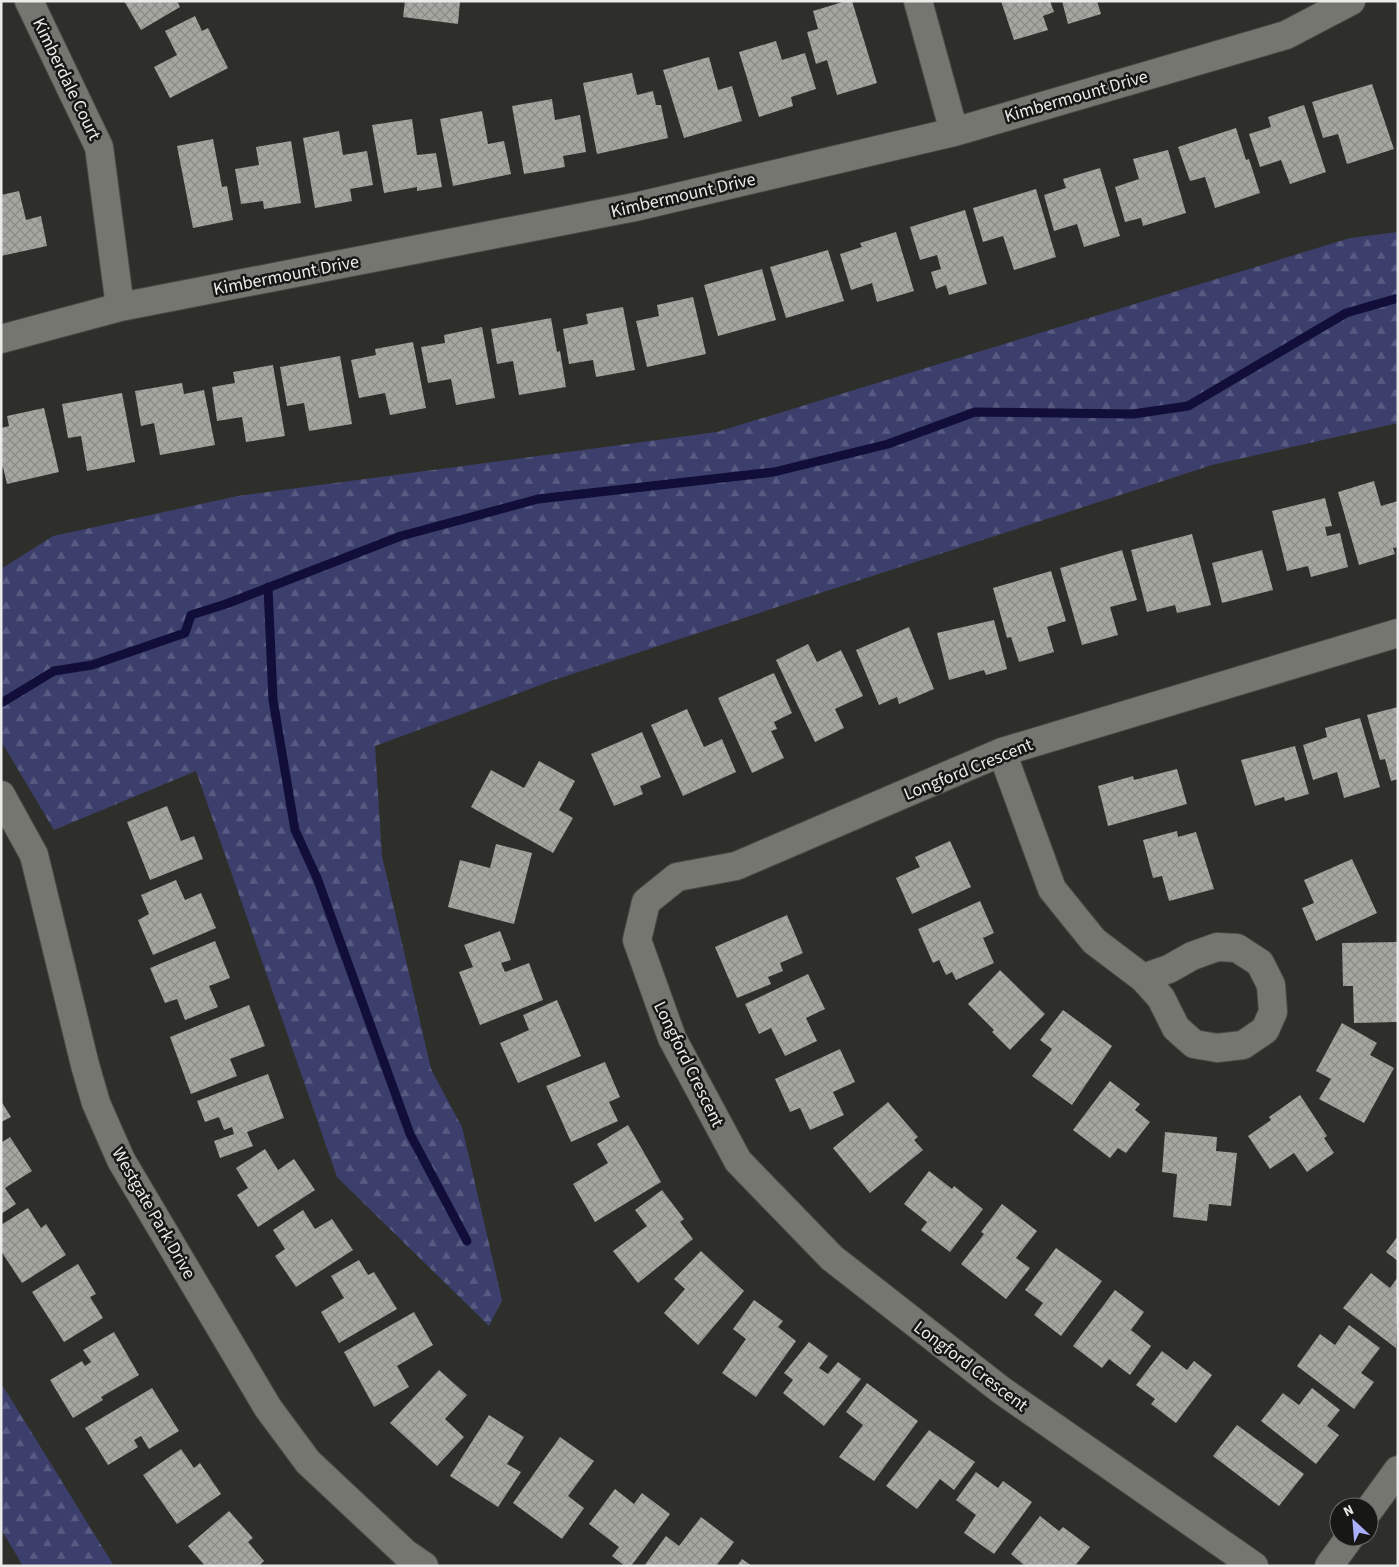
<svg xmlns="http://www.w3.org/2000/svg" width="1399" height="1567" font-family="'Source Sans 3',sans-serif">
<defs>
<pattern id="forest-firs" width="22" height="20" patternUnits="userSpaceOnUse" patternTransform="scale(1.25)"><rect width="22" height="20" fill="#3c3f6c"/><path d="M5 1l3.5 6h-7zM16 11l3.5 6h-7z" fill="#585b81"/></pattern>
<pattern id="building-cross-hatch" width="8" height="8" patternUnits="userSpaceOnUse" patternTransform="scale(1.25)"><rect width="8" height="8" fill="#a7a7a2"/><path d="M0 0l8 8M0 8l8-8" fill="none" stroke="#8a8a86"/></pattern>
</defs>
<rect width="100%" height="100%" fill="#2e2f2a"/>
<path fill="url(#forest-firs)" d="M 1398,232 L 1398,423 L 1212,465 L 554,680 L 375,746 L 382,856 L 431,1069 L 462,1127 L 502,1300 L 489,1326 L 337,1177 L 196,771 L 54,830 L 1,741 L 1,569 L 53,536 L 238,496 L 717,432 L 1350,238 Z
M 1,1383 L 114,1566 L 23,1566 L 1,1529 Z"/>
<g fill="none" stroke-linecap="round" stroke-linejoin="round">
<path stroke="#110f39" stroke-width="9" d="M 268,587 L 273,700 L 295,830 L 317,878 L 410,1134 L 467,1241
M 3,702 L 54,671 L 92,665 L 185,633 L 191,615 L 226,604 L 401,536 L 538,499 L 774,472 L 888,444 L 975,412 L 1133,414 L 1188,406 L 1346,313 L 1398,298"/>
</g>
<path fill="url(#building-cross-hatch)" d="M 124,1 L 177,1 L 180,7 L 141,30 Z
M 405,1 L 460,1 L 458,24 L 403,17 Z
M 846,1 L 852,1 L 877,83 L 837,95 L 827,60 L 816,64 L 807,32 L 818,29 L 813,11 Z
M 1001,1 L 1050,1 L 1054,12 L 1043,16 L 1048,30 L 1014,40 Z
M 1062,1 L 1097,1 L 1101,14 L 1068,24 Z
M 195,16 L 202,31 L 208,28 L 228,68 L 170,98 L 154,67 L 177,55 L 165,31 Z
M 776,41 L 782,60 L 805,53 L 816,89 L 791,97 L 793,106 L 759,117 L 739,52 Z
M 709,57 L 718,90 L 732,86 L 742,121 L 684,138 L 663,70 Z
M 632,73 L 637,95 L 653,91 L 656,105 L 661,105 L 668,138 L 597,154 L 583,83 Z
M 1372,84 L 1394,149 L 1347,164 L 1338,134 L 1323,138 L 1312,102 Z
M 552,99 L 555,120 L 580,115 L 586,152 L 563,156 L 565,167 L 524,174 L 512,106 Z
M 1304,105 L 1326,172 L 1290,184 L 1281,160 L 1260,167 L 1249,134 L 1271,127 L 1268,117 Z
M 482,111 L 488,144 L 504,141 L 511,174 L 453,186 L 440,119 Z
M 412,119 L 417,155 L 436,153 L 442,187 L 417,191 L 417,187 L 384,193 L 372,125 Z
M 1236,128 L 1246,160 L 1249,159 L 1260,193 L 1215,208 L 1205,177 L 1190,181 L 1178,147 Z
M 339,131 L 343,155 L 367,151 L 373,185 L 350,189 L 352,201 L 315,208 L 303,138 Z
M 213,139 L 222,187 L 227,186 L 233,220 L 193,228 L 177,146 Z
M 291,141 L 301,203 L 264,209 L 263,201 L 241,204 L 235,169 L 259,165 L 256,147 Z
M 1168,150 L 1186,213 L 1143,226 L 1141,218 L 1125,222 L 1115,187 L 1139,179 L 1133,159 Z
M 1100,168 L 1120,236 L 1084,247 L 1077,224 L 1054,231 L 1044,195 L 1066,188 L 1063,179 Z
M 1036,189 L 1056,257 L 1014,270 L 1003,236 L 983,242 L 973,208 Z
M 19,191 L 26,220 L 41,216 L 47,246 L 1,256 L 1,195 Z
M 965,210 L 987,284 L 949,295 L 946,285 L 936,289 L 931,272 L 941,269 L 937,255 L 920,260 L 910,227 Z
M 896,232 L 914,291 L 877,302 L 872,283 L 851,290 L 840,254 L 862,247 L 860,243 Z
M 828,250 L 844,301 L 786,318 L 770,267 Z
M 762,269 L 776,320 L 718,336 L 704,285 Z
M 693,297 L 706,354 L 647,367 L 636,321 L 659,316 L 657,305 Z
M 623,307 L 635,370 L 596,377 L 593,360 L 569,364 L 563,329 L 588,324 L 586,314 Z
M 551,318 L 557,352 L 560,351 L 566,387 L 519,395 L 513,361 L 497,364 L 491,329 Z
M 482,327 L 495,398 L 456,405 L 451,379 L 428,383 L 421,347 L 445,343 L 444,335 Z
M 413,342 L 426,408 L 390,415 L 385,393 L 359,398 L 351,360 L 376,355 L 375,349 Z
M 340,356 L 352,424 L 309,431 L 304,403 L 287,406 L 280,367 Z
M 273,365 L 285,436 L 246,442 L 242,417 L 217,421 L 212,387 L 235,383 L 233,372 Z
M 182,383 L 184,394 L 204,390 L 215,445 L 160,455 L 154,423 L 141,426 L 135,391 Z
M 122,393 L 135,462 L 87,471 L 81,436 L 68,438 L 62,404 Z
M 44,408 L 59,472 L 7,484 L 3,467 L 1,467 L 1,428 L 9,426 L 7,416 Z
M 1374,481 L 1381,506 L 1398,501 L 1398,547 L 1393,548 L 1395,554 L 1359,565 L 1338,492 Z
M 1325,498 L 1332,526 L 1325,527 L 1327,536 L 1340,533 L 1348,567 L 1311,577 L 1308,566 L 1287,571 L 1272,511 Z
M 1192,534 L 1211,605 L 1177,613 L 1175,605 L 1147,612 L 1131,550 Z
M 1122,550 L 1137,600 L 1110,607 L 1118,635 L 1082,645 L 1060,568 Z
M 1262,550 L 1273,590 L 1222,603 L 1212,563 Z
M 1051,571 L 1066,621 L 1047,627 L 1054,652 L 1019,662 L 1011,637 L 1007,638 L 993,588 Z
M 994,620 L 1007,669 L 986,675 L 984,670 L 949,680 L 937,633 Z
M 909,627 L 934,689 L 899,704 L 897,697 L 879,705 L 856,650 Z
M 808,644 L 817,662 L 841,650 L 863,696 L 835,709 L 844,728 L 815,742 L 776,660 Z
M 774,673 L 792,713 L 774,722 L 777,729 L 771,731 L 784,758 L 752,773 L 718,698 Z
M 1398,707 L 1398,779 L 1391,781 L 1385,759 L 1380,760 L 1367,715 Z
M 687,709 L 704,747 L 722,739 L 736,772 L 683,796 L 651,725 Z
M 1360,718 L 1380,787 L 1344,798 L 1337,772 L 1313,780 L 1303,745 L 1327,737 L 1325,728 Z
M 642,732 L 661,777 L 640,786 L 643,794 L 614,806 L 591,754 Z
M 1295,746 L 1309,794 L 1285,801 L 1284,797 L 1255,806 L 1241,760 Z
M 539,761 L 575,781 L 559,810 L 573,818 L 553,853 L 471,807 L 491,770 L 524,788 Z
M 1177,769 L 1187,804 L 1108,826 L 1098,786 L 1133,776 L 1134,780 Z
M 167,806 L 181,841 L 194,836 L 203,859 L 150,880 L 127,822 Z
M 1177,831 L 1178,837 L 1196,832 L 1214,889 L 1169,901 L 1162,876 L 1153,878 L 1143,840 Z
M 950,841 L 971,887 L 912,914 L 896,878 L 920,867 L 915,857 Z
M 496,844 L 532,853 L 514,924 L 448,907 L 460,860 L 490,868 Z
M 1352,859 L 1377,913 L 1316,941 L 1302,908 L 1314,903 L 1304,880 Z
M 176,880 L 185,900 L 201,893 L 216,928 L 153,955 L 138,920 L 149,914 L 141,895 Z
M 980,901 L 994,933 L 983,938 L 994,963 L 956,980 L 952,972 L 946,975 L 939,960 L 933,963 L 918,929 Z
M 787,915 L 803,953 L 780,963 L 783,971 L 768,977 L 771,984 L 737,998 L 715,947 Z
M 500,931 L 511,960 L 501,963 L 505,972 L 529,963 L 543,1000 L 480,1025 L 459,972 L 473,967 L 464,945 Z
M 215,941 L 230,978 L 209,986 L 218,1007 L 185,1020 L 177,999 L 165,1003 L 150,968 Z
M 1398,942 L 1397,1022 L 1354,1023 L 1353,986 L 1343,986 L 1342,943 Z
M 1000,970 L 1045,1014 L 1010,1050 L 992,1032 L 994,1030 L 968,1004 Z
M 808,974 L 825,1009 L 806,1018 L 817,1041 L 785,1056 L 771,1028 L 759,1034 L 745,1004 Z
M 557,1000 L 581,1056 L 518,1083 L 500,1043 L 529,1030 L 523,1015 Z
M 249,1005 L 265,1046 L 230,1059 L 237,1076 L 191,1094 L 170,1037 Z
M 1063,1010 L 1112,1046 L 1072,1105 L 1032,1076 L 1052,1049 L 1040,1040 Z
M 1342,1023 L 1377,1043 L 1370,1055 L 1394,1068 L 1364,1123 L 1319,1099 L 1331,1079 L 1316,1071 Z
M 840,1049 L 855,1082 L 833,1092 L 844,1115 L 810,1130 L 800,1108 L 790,1112 L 775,1079 Z
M 605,1062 L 620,1097 L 609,1102 L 618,1121 L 571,1142 L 546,1086 Z
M 268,1074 L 284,1118 L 247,1132 L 253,1146 L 220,1158 L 214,1141 L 234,1134 L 232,1127 L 224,1130 L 219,1117 L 205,1122 L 197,1101 Z
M 1110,1081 L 1140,1104 L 1135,1110 L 1150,1122 L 1126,1153 L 1118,1148 L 1110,1158 L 1073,1130 Z
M 1300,1095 L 1327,1136 L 1324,1138 L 1334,1153 L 1307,1172 L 1294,1153 L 1270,1169 L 1248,1136 L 1271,1120 L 1269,1117 Z
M 1,1101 L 11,1117 L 1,1122 Z
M 888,1102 L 918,1137 L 914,1140 L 923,1150 L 870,1193 L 833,1148 Z
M 628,1125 L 661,1182 L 595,1222 L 573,1184 L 608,1163 L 597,1144 Z
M 1165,1132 L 1217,1137 L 1216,1151 L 1237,1153 L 1231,1206 L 1209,1204 L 1207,1221 L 1173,1217 L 1177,1174 L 1162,1172 Z
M 10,1137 L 32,1171 L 5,1188 L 16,1204 L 1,1214 L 1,1143 Z
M 265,1149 L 278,1170 L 294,1159 L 315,1190 L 258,1227 L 237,1195 L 248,1188 L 236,1168 Z
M 929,1171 L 952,1189 L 954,1186 L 983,1209 L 950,1252 L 921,1230 L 927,1222 L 904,1204 Z
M 662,1190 L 684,1219 L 680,1222 L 693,1239 L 638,1283 L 613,1251 L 647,1226 L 635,1210 Z
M 1002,1204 L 1037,1231 L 1016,1258 L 1030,1268 L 1006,1299 L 961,1264 L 984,1234 L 981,1232 Z
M 28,1208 L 41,1228 L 46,1224 L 66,1255 L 22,1283 L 1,1251 L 1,1225 Z
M 303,1210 L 315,1229 L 332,1219 L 353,1250 L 296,1287 L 275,1256 L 285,1249 L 273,1230 Z
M 1398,1236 L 1398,1261 L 1386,1252 Z
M 1056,1248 L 1102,1281 L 1061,1336 L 1034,1315 L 1043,1303 L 1025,1290 Z
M 701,1251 L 744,1291 L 698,1345 L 664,1313 L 685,1289 L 674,1279 Z
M 359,1260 L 368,1275 L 374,1272 L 397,1309 L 339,1343 L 321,1312 L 344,1298 L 331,1276 Z
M 78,1264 L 96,1294 L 90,1297 L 103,1318 L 64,1342 L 32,1292 Z
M 1371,1273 L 1390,1288 L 1398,1277 L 1396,1348 L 1343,1308 Z
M 1115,1290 L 1144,1312 L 1131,1330 L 1151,1346 L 1130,1375 L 1109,1359 L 1102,1368 L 1073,1346 Z
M 754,1300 L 783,1321 L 778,1327 L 796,1341 L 756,1397 L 722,1373 L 746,1339 L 733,1329 Z
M 414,1312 L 433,1345 L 397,1366 L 409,1387 L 374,1407 L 344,1352 Z
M 1349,1325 L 1380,1348 L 1361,1373 L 1374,1382 L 1354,1409 L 1297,1366 L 1320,1334 L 1335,1345 Z
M 114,1332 L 139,1375 L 101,1397 L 103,1400 L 73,1418 L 50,1380 L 82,1361 L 85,1366 L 91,1362 L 83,1350 Z
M 809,1342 L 828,1356 L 819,1368 L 828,1374 L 838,1362 L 861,1379 L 824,1426 L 783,1393 L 793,1380 L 784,1373 Z
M 1162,1351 L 1187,1370 L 1194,1361 L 1212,1375 L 1176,1423 L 1151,1404 L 1155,1399 L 1136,1385 Z
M 439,1370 L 467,1395 L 445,1419 L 464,1437 L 437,1466 L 390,1423 Z
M 867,1383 L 918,1421 L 874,1481 L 839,1457 L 863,1425 L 846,1412 Z
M 152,1388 L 179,1431 L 149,1449 L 141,1436 L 134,1440 L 138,1447 L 108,1465 L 85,1428 Z
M 1312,1388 L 1340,1410 L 1327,1426 L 1339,1435 L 1316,1464 L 1261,1421 L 1283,1393 L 1299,1405 Z
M 489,1415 L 524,1437 L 507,1464 L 521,1472 L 498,1507 L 450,1476 Z
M 1237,1425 L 1304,1474 L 1279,1506 L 1213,1456 Z
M 929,1430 L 975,1462 L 954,1490 L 940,1479 L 917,1509 L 886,1486 Z
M 560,1437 L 594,1461 L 568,1496 L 584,1508 L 562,1539 L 513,1503 Z
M 181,1449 L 194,1468 L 200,1463 L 221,1494 L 177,1524 L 143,1475 Z
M 976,1472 L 998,1488 L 1003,1481 L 1032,1502 L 994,1554 L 964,1533 L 976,1515 L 956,1500 Z
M 615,1489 L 634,1504 L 642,1493 L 670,1514 L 631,1566 L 625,1566 L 612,1556 L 619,1547 L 589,1524 Z
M 229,1511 L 253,1538 L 248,1542 L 264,1561 L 259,1566 L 205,1566 L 188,1546 Z
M 1040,1516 L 1059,1531 L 1063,1527 L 1090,1547 L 1075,1566 L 1025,1566 L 1011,1554 Z
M 701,1517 L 734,1542 L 716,1566 L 644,1566 L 666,1536 L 679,1546 Z
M 742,1559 L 752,1566 L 737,1566 Z"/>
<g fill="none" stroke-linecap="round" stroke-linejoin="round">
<defs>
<path id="street" d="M 29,1 L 99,147 L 120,307
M 918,1 L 954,132
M 1,339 L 120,307 L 635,207 L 954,132 L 1286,35 L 1351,1
M 1002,752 L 1052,889 L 1094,941 L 1143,978 L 1161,998 L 1176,1028 L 1194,1044 L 1217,1048 L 1243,1045 L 1265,1030 L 1273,1012 L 1271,985 L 1260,963 L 1237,948 L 1217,947 L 1192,956 L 1169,969 L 1143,978
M 1369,1510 L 1398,1470
M 1254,1566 L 1001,1390 L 832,1258 L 738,1161 L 672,1038 L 637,940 L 646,902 L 677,877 L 736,866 L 1002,752 L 1398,633
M 1329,1566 L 1350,1537"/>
<path id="secondary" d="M 1,795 L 34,855 L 85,1065 L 96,1103 L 121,1160 L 268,1408 L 308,1462 L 405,1553 L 424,1566"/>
</defs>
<use href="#street" stroke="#4a4a46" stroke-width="30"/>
<use href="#secondary" stroke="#4a4a46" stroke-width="30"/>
<use href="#street" stroke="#767671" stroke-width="28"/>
<use href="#secondary" stroke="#767671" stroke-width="28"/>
</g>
<g text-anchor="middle" stroke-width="5" stroke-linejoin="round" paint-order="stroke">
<g font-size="18" fill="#ebebe9" stroke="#171715">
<text transform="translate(67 79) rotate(64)" y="6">Kimberdale Court</text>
<text transform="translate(1076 96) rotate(-16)" y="6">Kimbermount Drive</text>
<text transform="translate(683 195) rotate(-13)" y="6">Kimbermount Drive</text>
<text transform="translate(286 275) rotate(-11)" y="6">Kimbermount Drive</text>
<text transform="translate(968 769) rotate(-22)" y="6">Longford Crescent</text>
<text transform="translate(689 1064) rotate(64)" y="6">Longford Crescent</text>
<text transform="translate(154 1213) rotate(60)" y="6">Westgate Park Drive</text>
<text transform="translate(971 1366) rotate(37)" y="6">Longford Crescent</text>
</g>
</g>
<rect width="1399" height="1567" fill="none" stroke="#ebebe9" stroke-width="5"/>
<g transform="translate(1354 1522) rotate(334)"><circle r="24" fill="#171715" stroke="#6c6c6a"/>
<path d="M0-4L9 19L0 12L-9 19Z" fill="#a8b0fc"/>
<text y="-8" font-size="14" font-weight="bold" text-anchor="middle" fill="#ebebe9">N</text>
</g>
</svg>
